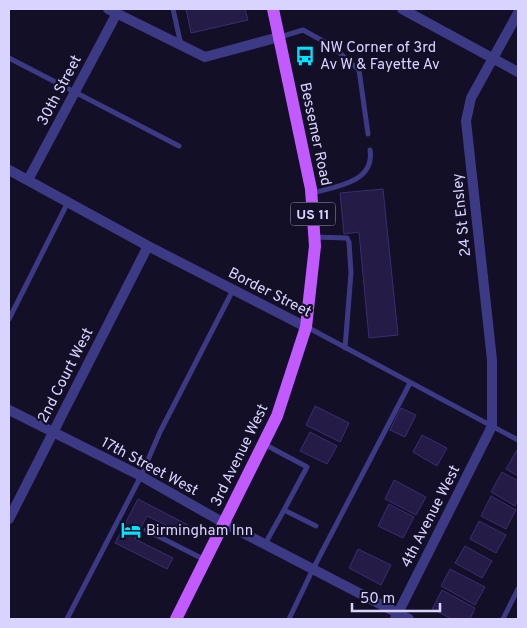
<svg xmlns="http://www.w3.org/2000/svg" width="527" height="628" font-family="Overpass,sans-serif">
<rect width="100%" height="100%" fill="#130f26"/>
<path fill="#241b47" stroke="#3b2d73" d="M 186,9 L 245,9 L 248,20 L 191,33 Z
M 383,189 L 398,335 L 369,338 L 359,232 L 344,234 L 340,193 Z
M 315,406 L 349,423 L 340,442 L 306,425 Z
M 401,408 L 416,415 L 405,437 L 390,430 Z
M 310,432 L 337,446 L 327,464 L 300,451 Z
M 422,435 L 447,448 L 437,466 L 413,452 Z
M 517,450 L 518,450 L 518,476 L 506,469 Z
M 502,472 L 518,481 L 518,499 L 515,506 L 491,492 Z
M 394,480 L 426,497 L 416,515 L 385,499 Z
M 491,496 L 516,510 L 506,529 L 481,516 Z
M 138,499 L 188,525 L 184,534 L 147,516 L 135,539 L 173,558 L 167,569 L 115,543 Z
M 389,504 L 414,517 L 403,538 L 378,526 Z
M 479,521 L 506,535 L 496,553 L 470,539 Z
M 465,546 L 492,561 L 482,578 L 455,563 Z
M 358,549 L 391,565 L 381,585 L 349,568 Z
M 450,569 L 485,587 L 475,605 L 441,586 Z
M 442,590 L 475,608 L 470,619 L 452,619 L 432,609 Z"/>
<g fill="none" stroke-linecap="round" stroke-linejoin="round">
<path stroke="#3d3a85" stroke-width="5" d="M 173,9 L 181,45
M 280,37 L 303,30 L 332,46 L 359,70 L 368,134
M 9,58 L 179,146
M 312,193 C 336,187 375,182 370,150
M 314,237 L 347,238 L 349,242 L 351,273 L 345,348
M 9,319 L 68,202
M 307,327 L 518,440
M 264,444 L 307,467 L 284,510
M 146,530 L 205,560
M 265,544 L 284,510 L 316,526
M 67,619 L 141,476 L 160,432 L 233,290
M 289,619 L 313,569 L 410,383
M 503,619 L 518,589"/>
<path stroke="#3d3a85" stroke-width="10" d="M 108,9 L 205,57 L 279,37
M 402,9 L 518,72
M 9,170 L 148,246 L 306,327
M 28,180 L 117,13
M 9,410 L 141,476 L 224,523 L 409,619
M 9,519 L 148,246
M 395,619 L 492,426 L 492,360 L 466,121 L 471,98 L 518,13"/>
<path stroke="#c25bff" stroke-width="12" d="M 176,619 L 277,416 L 306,327 L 315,246 L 311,189 L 273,9"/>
</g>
<defs>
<symbol id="bus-bare" viewBox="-9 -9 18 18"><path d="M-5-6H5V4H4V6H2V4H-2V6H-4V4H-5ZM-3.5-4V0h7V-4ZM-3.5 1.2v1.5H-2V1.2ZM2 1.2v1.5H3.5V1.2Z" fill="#00e5ff" stroke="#130f26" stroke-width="2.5" paint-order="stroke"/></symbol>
<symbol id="hotel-bare" viewBox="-9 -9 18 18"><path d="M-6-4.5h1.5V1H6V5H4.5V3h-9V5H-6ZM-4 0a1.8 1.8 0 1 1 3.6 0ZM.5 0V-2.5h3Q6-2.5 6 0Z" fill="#00e5ff" stroke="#130f26" stroke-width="2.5" paint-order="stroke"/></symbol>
</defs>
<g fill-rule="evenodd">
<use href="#bus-bare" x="291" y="42" width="28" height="28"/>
<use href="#hotel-bare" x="117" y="516" width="28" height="28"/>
</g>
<g text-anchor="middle" stroke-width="4.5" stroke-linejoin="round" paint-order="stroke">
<rect fill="#130f26" stroke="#9e99be" stroke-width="1" x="290.5" y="202.5" width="45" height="23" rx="4"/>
<g font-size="14" font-weight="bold" fill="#d9d4ff">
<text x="313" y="219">US 11</text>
</g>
<g font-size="15" fill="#d9d4ff" stroke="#130f26" text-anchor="start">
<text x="320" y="52">NW Corner of 3rd<tspan x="320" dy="17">Av W &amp; Fayette Av</tspan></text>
<text x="146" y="535">Birmingham Inn</text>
</g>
<g font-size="15" fill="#d9d4ff" stroke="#130f26">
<text transform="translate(59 90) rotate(-62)" y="5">30th Street</text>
<text transform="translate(316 134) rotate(78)" y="5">Bessemer Road</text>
<text transform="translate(461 215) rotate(-96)" y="5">24 St Ensley</text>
<text transform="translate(270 292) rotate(27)" y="5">Border Street</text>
<text transform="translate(65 375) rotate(-63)" y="5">2nd Court West</text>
<text transform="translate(239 455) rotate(-64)" y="5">3rd Avenue West</text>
<text transform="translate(150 466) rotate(28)" y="5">17th Street West</text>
<text transform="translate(430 516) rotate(-63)" y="5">4th Avenue West</text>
</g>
</g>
<rect width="527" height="628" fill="none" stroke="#d9d4ff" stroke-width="20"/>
<path d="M352 603v8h88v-8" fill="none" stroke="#d9d4ff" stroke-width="2.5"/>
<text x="360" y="603" font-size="15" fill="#d9d4ff" stroke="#130f26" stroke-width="4" paint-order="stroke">50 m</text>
</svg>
